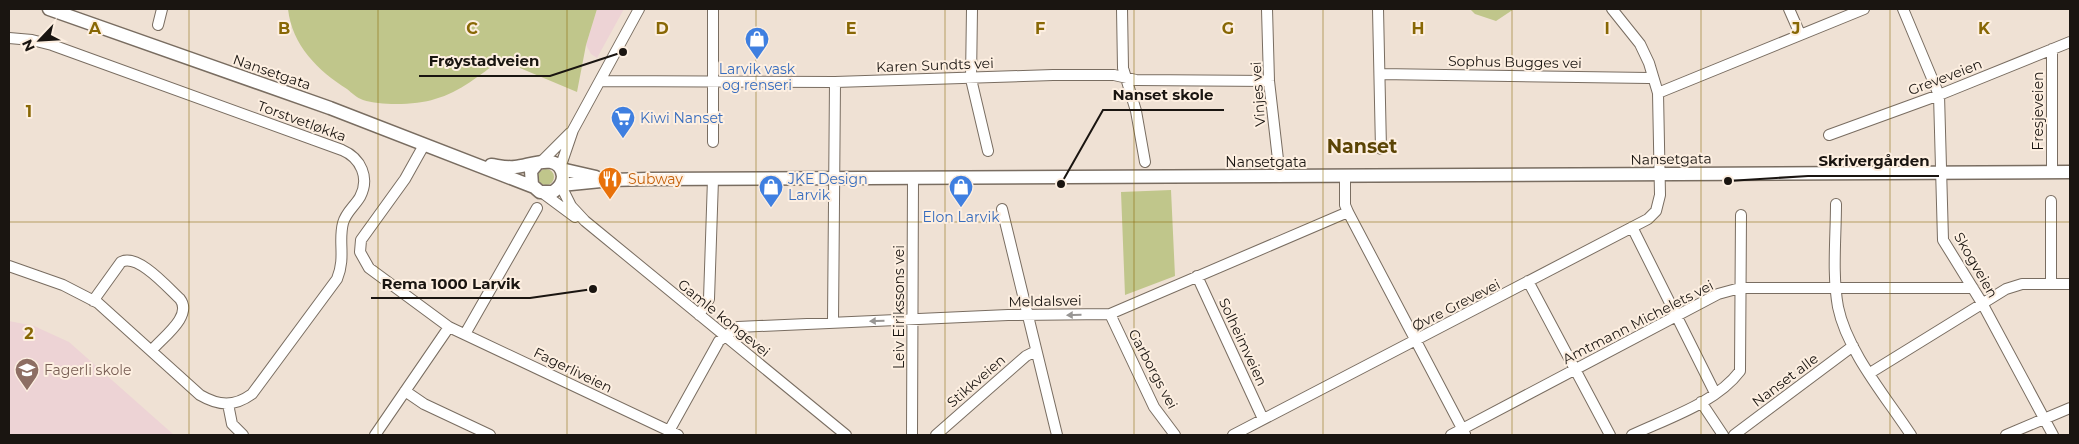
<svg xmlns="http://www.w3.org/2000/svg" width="2079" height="444" font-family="Montserrat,sans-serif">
<rect width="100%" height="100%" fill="#efe1d4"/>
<path fill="#edd3d5" d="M 597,9 L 624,9 L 597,58 L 591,54 L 586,45 Z
M 9,321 L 34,326 L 69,342 L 174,435 L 9,435 Z"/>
<path fill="#c0c68b" d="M 288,9 L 597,9 L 586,45 L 577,92 L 501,60 C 479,75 461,92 435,99 C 417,105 382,106 363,100 C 357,98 352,93 347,89 C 318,71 292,45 288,9 Z
M 1470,9 L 1514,9 L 1496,21 L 1475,14 Z
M538 177a8 8 0 1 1 16 0a8 8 0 1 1-16 0Z
M 1171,190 L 1175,276 L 1125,295 L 1121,192 Z"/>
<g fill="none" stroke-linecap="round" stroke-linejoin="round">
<defs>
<path id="minor" d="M 713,9 L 713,142
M 972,9 L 971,79 L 988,151
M 1122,9 L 1123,68 L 1136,111 L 1145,162
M 1267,9 L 1269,81 L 1280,177
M 1378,9 L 1381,149
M 1789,9 L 1800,34
M 1903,9 L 1939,95 L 1943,240 L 1982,303 L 2053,435
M 158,25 L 162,9
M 9,38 L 32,40 L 52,45 L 342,150 C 361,158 370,178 360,197 C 354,207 346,212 343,223 C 338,242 346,257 337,279 L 252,394 C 234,407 219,406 200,395 L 98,303 L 63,285 L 9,266
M 1380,74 L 1649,78
M 600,81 L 835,82 L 1053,75 L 1114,75 L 1136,80 L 1269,81
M 1658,93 L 1864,9
M 1829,135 L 1939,95 L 2070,42
M 424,145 L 405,179 L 361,240 L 360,252 L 369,268 L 449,327 L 678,435
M 541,162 L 570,133
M 560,168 L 573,130 L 639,9
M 2052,172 L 2052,49
M 1345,176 L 1345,205 L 1348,212 L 1465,434
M 561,186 L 571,206 L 585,221 L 846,435
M 544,194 L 575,217
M 1836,204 C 1836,237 1832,274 1838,307 C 1847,351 1886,397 1911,435
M 1002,209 L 1057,435
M 1632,227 L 1715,393
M 1197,276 L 1263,419
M 1528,281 L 1610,435
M 2051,284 L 2051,201
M 93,301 L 121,262 C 138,253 168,288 180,299 C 193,316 163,337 152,350
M 1110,314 L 1154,407 L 1175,435
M 699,315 L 709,299 L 713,179
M 833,322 L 835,82
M 465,334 L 537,208
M 1870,373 L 2006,289 L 2022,284 L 2070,284
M 405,391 L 424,404 L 490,435
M 1701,402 L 1723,435
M 228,404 L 232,424 L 243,435
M 669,431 L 719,341 L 738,327 L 1008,315 L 1110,314 L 1348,212
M 375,435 L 449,327
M 912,435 L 913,178
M 936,435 L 1026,356 L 1036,351
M 1233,435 L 1648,219 L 1656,211 L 1660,195 L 1658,93 L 1649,63 L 1640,44 L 1612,9
M 1451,435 L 1718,294 L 1740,288 L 1973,288
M 1632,435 C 1668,418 1716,403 1740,371 L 1741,215
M 1734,435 L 1853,346
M 2006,435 L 2070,408"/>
<path id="major" d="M 49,9 L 330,108 L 534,187
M 491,165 C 499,166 507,168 515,167 C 530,166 560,151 563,176 C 563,183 559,188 553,192 L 540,192 L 532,185 L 531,171 L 537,164
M 561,169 L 596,177
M 561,185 L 611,180 L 648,179 L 2070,172"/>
</defs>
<use href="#minor" stroke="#796d61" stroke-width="12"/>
<use href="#major" stroke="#796d61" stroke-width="15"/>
<use href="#minor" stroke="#fff" stroke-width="10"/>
<use href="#major" stroke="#fff" stroke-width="12"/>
</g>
<defs><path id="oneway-solid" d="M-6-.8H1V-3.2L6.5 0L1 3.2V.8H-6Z" transform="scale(1.25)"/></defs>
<g fill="#989694">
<use href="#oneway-solid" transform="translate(1074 315) rotate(179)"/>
<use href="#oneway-solid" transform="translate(877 321) rotate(178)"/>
</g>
<path fill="none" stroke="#886704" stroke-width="1" stroke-opacity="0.55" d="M 189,9 L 189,435M 378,9 L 378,435M 567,9 L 567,435M 756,9 L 756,435M 945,9 L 945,435M 1134,9 L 1134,435M 1323,9 L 1323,435M 1512,9 L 1512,435M 1701,9 L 1701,435M 1890,9 L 1890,435M 9,222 L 2070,222"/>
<defs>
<symbol id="shop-pin" viewBox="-11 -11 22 30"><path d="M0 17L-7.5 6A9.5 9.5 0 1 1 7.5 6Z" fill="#3f7fe0" stroke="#fdefe1"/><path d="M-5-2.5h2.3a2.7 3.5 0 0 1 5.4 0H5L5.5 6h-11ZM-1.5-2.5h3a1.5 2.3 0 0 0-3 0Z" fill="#fff"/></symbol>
<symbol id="supermarket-pin" viewBox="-11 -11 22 30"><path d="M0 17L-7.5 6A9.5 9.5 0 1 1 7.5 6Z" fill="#3f7fe0" stroke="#fdefe1"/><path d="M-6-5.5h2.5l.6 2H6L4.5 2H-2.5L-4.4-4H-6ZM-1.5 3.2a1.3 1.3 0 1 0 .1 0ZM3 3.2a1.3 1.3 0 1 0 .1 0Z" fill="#fff"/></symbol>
<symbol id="restaurant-pin" viewBox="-11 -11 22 30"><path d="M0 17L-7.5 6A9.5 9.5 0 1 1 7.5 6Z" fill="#e8710a" stroke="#fdefe1"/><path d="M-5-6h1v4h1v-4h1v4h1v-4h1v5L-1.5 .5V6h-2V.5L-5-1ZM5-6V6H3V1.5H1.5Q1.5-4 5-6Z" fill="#fff"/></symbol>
<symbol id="school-pin" viewBox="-11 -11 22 30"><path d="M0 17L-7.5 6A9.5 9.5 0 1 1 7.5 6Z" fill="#8d6e63" stroke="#fdefe1"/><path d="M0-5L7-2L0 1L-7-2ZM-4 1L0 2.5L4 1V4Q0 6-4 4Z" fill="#fff"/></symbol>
</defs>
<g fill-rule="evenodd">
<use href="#shop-pin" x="743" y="25" width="28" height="38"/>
<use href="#supermarket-pin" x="609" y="104" width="28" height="38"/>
<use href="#restaurant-pin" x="596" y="165" width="28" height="38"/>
<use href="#shop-pin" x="757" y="173" width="28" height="38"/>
<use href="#shop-pin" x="947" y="173" width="28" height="38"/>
<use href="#school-pin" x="13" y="356" width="28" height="38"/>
</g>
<g text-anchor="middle" stroke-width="4" stroke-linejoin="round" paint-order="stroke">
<g font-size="14" fill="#1a1511" stroke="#fdefe1">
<text transform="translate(1515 62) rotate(1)" y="5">Sophus Bugges vei</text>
<text transform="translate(935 65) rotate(-2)" y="5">Karen Sundts vei</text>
<text transform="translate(272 72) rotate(19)" y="5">Nansetgata</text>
<text transform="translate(1945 77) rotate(-21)" y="5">Greveveien</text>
<text transform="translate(1258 94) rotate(-94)" y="5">Vinjes vei</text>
<text transform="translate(2038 111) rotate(-90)" y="5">Fresjeveien</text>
<text transform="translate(302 121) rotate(20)" y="5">Torstvetløkka</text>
<text transform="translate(1671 159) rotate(-1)" y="5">Nansetgata</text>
<text x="1266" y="167">Nansetgata</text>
<text transform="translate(1976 265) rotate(60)" y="5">Skogveien</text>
<text transform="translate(1045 301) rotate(-1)" y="5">Meldalsvei</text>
<text transform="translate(1456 305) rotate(-27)" y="5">Øvre Grevevei</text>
<text transform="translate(899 307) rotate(-90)" y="5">Leiv Eirikssons vei</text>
<text transform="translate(724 318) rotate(39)" y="5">Gamle kongevei</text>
<text transform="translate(1638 322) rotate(-27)" y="5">Amtmann Michelets vei</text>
<text transform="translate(1243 342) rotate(65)" y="5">Solheimveien</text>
<text transform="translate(1153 369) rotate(62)" y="5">Garborgs vei</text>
<text transform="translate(573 370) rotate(26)" y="5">Fagerliveien</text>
<text transform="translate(1785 380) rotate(-37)" y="5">Nanset alle</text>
<text transform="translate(976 381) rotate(-41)" y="5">Stikkveien</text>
</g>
<g font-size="14" fill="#366cbe" stroke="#fdefe1">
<text x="757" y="74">Larvik vask<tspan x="757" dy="16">og renseri</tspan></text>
<text x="640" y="123" text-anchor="start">Kiwi Nanset</text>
<text x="788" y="184" text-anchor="start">JKE Design<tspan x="788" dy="16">Larvik</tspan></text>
<text x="961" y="222">Elon Larvik</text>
</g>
<g font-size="14" fill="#c56008" stroke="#fdefe1" text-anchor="start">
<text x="628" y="184">Subway</text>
</g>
<g font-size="14" fill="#785e54" stroke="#fdefe1" text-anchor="start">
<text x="44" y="375">Fagerli skole</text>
</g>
<g font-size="19" font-weight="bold" fill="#5b4404" stroke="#fdefe1">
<text x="1362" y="153">Nanset</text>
</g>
</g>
<g font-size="16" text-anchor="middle" font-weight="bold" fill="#886704" stroke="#fdefe1" stroke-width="4" stroke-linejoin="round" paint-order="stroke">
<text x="95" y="34">A</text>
<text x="284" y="34">B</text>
<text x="472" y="34">C</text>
<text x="662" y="34">D</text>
<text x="851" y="34">E</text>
<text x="1040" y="34">F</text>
<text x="1228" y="34">G</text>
<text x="1418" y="34">H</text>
<text x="1607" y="34">I</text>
<text x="1796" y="34">J</text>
<text x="1984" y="34">K</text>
<text x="29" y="117">1</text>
<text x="29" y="339">2</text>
</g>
<path fill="none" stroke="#1a1511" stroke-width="2" d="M623 52L550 76H419M1061 184L1103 110H1224M1728 181L1808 176H1939M593 289L530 298H371"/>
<g fill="#1a1511" stroke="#fdefe1" stroke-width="2">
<circle cx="623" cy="52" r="5"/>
<circle cx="1061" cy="184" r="5"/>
<circle cx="1728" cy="181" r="5"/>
<circle cx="593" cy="289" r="5"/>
</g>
<g font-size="15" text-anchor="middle" font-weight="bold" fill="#1a1511" stroke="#fdefe1" stroke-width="4" stroke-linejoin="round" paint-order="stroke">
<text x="484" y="66">Frøystadveien</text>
<text x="1163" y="100">Nanset skole</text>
<text x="1874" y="166">Skrivergården</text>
<text x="451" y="289">Rema 1000 Larvik</text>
</g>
<rect width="2079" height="444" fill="none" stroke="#1a1511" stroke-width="20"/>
<g transform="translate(40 40) rotate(245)" stroke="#fdefe1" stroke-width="4" paint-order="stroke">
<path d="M0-4L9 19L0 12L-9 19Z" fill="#1a1511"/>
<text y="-8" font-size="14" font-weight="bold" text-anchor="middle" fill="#1a1511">N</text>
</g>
</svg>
